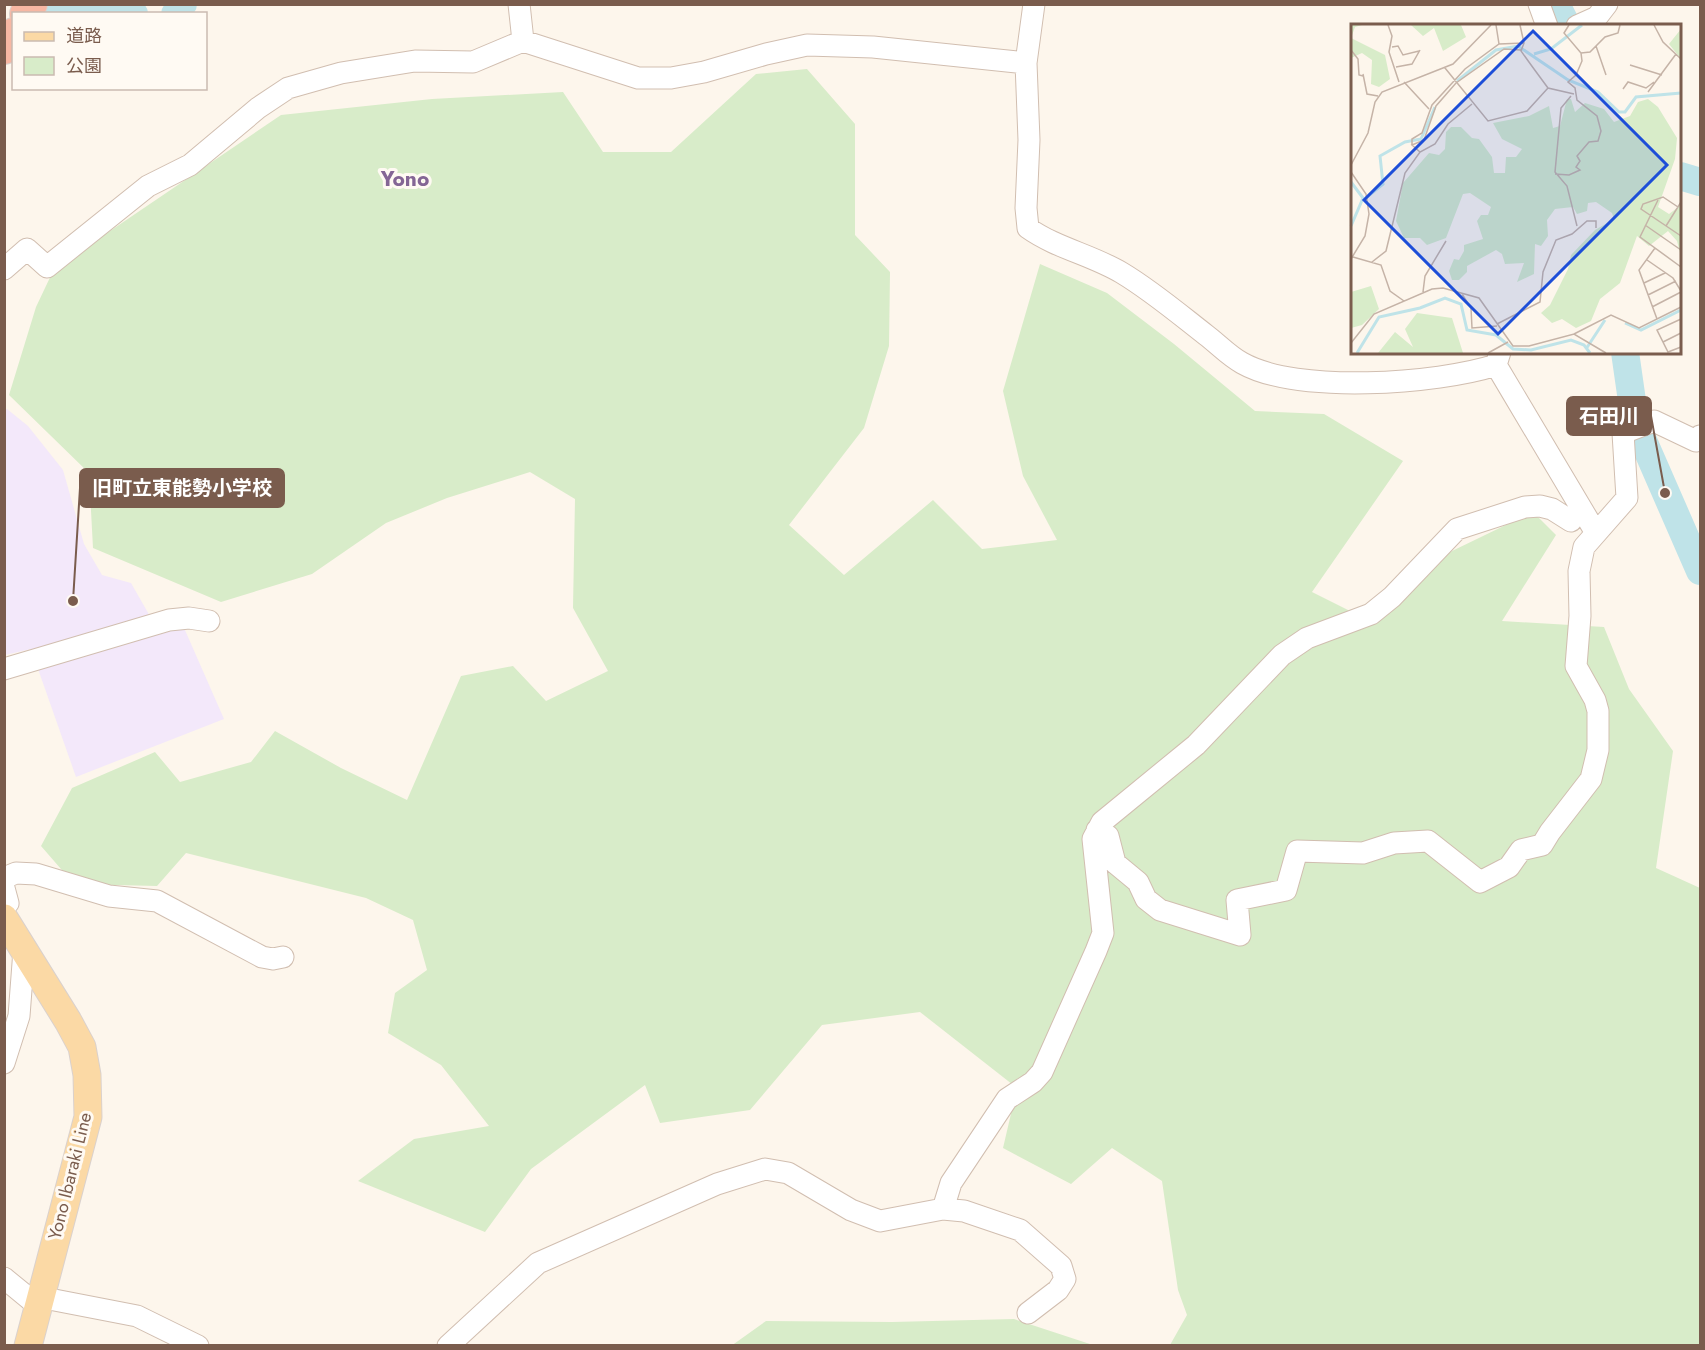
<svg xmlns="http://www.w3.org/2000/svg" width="1705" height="1350" font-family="Jost,'Noto Sans JP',sans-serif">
<rect width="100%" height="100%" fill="#fdf6ec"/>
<path fill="#f3e8fa" d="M 7,409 L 28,426 L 63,470 L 84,544 L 102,575 L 131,583 L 151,618 L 181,621 L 224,719 L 76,777 L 31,649 L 5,655 L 4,410 Z"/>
<path fill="#d8ecc9" d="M 807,69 L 855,124 L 855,235 L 890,272 L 889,346 L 864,428 L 789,525 L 844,575 L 933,500 L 982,549 L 1057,540 L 1023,476 L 1003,391 L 1040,264 L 1107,293 L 1174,344 L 1255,411 L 1324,414 L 1403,461 L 1312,592 L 1360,616 L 1452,551 L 1533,512 L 1556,535 L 1502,621 L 1604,627 L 1629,689 L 1673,751 L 1656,868 L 1700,888 L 1700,1345 L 1170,1345 L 1187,1315 L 1178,1290 L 1162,1181 L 1112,1148 L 1071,1184 L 1003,1148 L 1017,1088 L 920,1012 L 822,1025 L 750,1110 L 660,1123 L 645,1085 L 531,1169 L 485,1232 L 358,1181 L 414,1139 L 489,1126 L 441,1065 L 388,1033 L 395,993 L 427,970 L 413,920 L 366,898 L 186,853 L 157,886 L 74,884 L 41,846 L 72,788 L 155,752 L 180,782 L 251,762 L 275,731 L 341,768 L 407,800 L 461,676 L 513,666 L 546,701 L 608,671 L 573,608 L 575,499 L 530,472 L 447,498 L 386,523 L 312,574 L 221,602 L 93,548 L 89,473 L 9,395 L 36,307 L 54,269 L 281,115 L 432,99 L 563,92 L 603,152 L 671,152 L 756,74 Z
M 1014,1319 L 1093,1345 L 731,1346 L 766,1321 L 892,1322 Z"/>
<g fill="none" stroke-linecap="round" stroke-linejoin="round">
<path stroke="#bfe3e8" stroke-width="28" d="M 41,4 L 77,13 L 134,14
M 1556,4 L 1567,26
M 175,14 L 183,4
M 1680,176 L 1700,182
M 1625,352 L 1635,422 L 1700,571"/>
<defs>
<path id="minor" d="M 519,4 L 523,41
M 1034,4 L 1026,63 L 1029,140 L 1026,208 L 1028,228 C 1056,248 1092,255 1122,273 C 1152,291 1179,314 1206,335 C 1218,344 1229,356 1242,363 C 1297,394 1437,384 1496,365
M 1539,4 L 1547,26
M 1577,26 L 1597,17 L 1607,4
M 4,269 L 27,249 L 47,267 L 148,186 L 190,165 L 258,108 L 288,88 L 341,73 L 415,61 L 473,62 L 523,41 L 638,78 L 671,78 L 704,72 L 766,54 L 807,45 L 873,47 L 1026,63
M 1500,352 L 1496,365 L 1596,533
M 4,669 L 169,620 L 189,618 L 209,621
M 1097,830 L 1108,836 L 1115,863 L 1138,882 L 1146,899 L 1160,910 L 1240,935 L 1237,900 L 1286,890 L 1297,851 L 1363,853 L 1394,843 L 1428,841 L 1480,882 L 1509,867 L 1521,850 L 1542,845 L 1550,832 L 1591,779 L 1598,750 L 1598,711 L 1595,700 L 1576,666 L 1580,616 L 1579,571 L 1584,547 L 1627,498 L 1623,433 L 1654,421 L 1696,441 L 1700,436
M 4,878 L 16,873 L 36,874 L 109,896 L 157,901 L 262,957 L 273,959 L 283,957
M 4,888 L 8,903 L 4,906
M 4,1063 L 19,1016 L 24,950
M 943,1209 L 951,1183 L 1007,1099 L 1033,1082 L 1042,1072 L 1096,951 L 1103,933 L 1093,839 L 1102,822 L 1196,745 L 1282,655 L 1307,638 L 1371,614 L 1392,597 L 1457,529 L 1525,507 L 1540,506 L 1552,509 L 1571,521
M 4,1278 L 37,1305
M 39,1297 L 137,1316 L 198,1346
M 448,1346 L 538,1263 L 717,1184 L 765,1169 L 788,1173 L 851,1210 L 880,1221 L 943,1209 L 964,1211 L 1020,1230 L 1061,1266 L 1065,1279 L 1058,1290 L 1028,1313"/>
<path id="major" d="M 4,918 L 68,1021 L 82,1047 L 87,1075 L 88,1117 L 28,1346"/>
<path id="highway" d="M 26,14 L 31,4
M 4,48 L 14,34"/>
</defs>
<use href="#minor" stroke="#d1beb0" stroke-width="23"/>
<use href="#major" stroke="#dad1cd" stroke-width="29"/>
<use href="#highway" stroke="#dad1cd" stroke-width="34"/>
<use href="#minor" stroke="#fff" stroke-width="21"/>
<use href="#major" stroke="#fbd9a5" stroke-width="27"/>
<use href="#highway" stroke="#f7b7a3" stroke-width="32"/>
</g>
<g text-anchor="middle" stroke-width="6" stroke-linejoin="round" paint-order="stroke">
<g font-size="18" fill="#7a5c4d" stroke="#fffaf3">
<text transform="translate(70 1176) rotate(-76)" y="6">Yono Ibaraki Line</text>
</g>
<g font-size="21" font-weight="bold" fill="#846695" stroke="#fffaf3">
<text x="405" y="186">Yono</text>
</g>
</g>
<g transform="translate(1351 24)">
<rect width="330" height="330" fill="#fdf6ec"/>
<path d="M 0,1 L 11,1 L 4,3 L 0,14 L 34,31 L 39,55 L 28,63 L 20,60 L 21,36 L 11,29 L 0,34 ZM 60,1 L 110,1 L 115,13 L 92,27 L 83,4 L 72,12 ZM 330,5 L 330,35 L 318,20 ZM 216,75 L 220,75 L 224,88 L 234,79 L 253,85 L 263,98 L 279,92 L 287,78 L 297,75 L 307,83 L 326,114 L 324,135 L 307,183 L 318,190 L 330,181 L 330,232 L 326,217 L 317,207 L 298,222 L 286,212 L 269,259 L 249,275 L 240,297 L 225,304 L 211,295 L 201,299 L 190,289 L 199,281 L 217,245 L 220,231 L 244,206 L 263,195 L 261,189 L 245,178 L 237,179 L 236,187 L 226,190 L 222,183 L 204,185 L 196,196 L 197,212 L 190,222 L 184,220 L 183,250 L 166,258 L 173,239 L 154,240 L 151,230 L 145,226 L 116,242 L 116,248 L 108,256 L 101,256 L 98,247 L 103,235 L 108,236 L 113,227 L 113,221 L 132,215 L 126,197 L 130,191 L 137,191 L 140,183 L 119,169 L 112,170 L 95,214 L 76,221 L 69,214 L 53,214 L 45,197 L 52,159 L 78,129 L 88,131 L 94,125 L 95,108 L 100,103 L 110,103 L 121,114 L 128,115 L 141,133 L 143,149 L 154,149 L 155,133 L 165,133 L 171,125 L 151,115 L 142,99 L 178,92 L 198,82 L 202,104 L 209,102 ZM 20,262 L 28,285 L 11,301 L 0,304 L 0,268 ZM 66,289 L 101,294 L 112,329 L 27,329 L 44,308 L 62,323 L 54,305 Z" fill="#d8ecc9"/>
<path fill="none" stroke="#bfe3e8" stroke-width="3" d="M 183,30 L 200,25 L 231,1M 106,57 L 145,26 L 167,22 L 217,56 L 247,68 L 268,88 L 274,88 L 285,73 L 330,69M 0,158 L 12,174 L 0,202M 16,173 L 32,160 L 29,132 L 54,118 L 70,115 L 84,83M 274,299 L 290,306 L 330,286M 235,325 L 254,296M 6,329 L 28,293 L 69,284 L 94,274 L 110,280 L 116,306 L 145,311 L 162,325 L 180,326 L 220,316 L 233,321 L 239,329"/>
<path fill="none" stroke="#c5b3a7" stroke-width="1.5" d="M 37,1 L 41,12 L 38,28 L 48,58M 145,1 L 148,20M 169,1 L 173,19 L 170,27 L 183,45 L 197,64 L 223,70M 303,1 L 312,18 L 330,35M 245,22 L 255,51M 41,23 L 47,22 L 52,31 L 68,27M 0,26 L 7,35 L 8,51 L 12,52M 230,29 L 239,28 L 254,13 L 267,9 L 269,1M 279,41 L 311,51M 45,43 L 61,40 L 69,26M 94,44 L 137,97 L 176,87 L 197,64M 12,50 L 16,70 L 27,72M 53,58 L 78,85M 272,65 L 277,58 L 295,64 L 303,58M 297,68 L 325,30M 220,72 L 210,84 L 204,148 L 216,162 L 226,202M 61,121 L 61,115 L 71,109 L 81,81 L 114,45 L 148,20 L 173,19M 69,128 L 61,121 L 73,116 L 85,82 L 105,59 L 153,25 L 170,26M 0,141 L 17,109 L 24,78 L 31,68 L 102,40 L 140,1M 0,148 L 15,170 L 18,190 L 14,212 L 0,235M 204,150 L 218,151 L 229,146 L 225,143 L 229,137 L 226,132 L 238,118 L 247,117 L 250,107 L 246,92 L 226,76 L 224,64 L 217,58 L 225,51 L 231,37 L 230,29 L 213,9 L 218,1M 307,176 L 289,213 L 330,243M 327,183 L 312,173 L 292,180 L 290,185 L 330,212M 294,201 L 330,226M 315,202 L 330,178M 304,224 L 288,246 L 306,295M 2,233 L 30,241 L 39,267 L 53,277M 296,236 L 322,254 L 330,267M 21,238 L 35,227 L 54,149 L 69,128 L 84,120 L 97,100 L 121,80M 293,259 L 314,249M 72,268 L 74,252 L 95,217M 111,270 L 120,284 L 121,304 L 146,302M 297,271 L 325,257M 301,283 L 330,268M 330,295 L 306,306 L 317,328 L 330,323M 146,300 L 189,278 L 192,248 L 205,216 L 221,210 L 236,197 L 245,197 L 245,204M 223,310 L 260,291 L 288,304 L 330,283M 312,318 L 330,309M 0,319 L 23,290 L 81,265 L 92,264 L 128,274 L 162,322 L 178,322 L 223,310 L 255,329M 137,329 L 157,318"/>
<path fill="#1d4ed8" fill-opacity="0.15" stroke="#1d4ed8" stroke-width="3" d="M 182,7 L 316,141 L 147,310 L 13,176 Z"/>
<rect width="330" height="330" fill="none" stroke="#7a5c4d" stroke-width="3"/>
</g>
<path fill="none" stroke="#7a5c4d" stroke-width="2" d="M1665 493L1651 416M73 601L80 488"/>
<g fill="#7a5c4d" stroke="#fffaf3" stroke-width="2">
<circle cx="1665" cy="493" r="6"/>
<circle cx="73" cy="601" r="6"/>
</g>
<g fill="#7a5c4d" stroke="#7a5c4d" stroke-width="2">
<rect x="1567" y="397" width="84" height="38" rx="6"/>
<rect x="80" y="469" width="204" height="38" rx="6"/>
</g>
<g font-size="20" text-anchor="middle" font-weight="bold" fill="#fff">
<text x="1609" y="423">石田川</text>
<text x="182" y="495">旧町立東能勢小学校</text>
</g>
<rect width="1705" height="1350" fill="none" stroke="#7a5c4d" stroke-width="12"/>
<rect x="12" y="12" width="195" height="78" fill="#fffaf3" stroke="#cabbb1" stroke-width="1.5"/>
<rect x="24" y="32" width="30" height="9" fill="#fbd9a5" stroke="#cabbb1" stroke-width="1.5"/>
<text x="66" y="42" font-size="18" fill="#7a5c4d">道路</text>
<rect x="24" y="57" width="30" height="18" fill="#d8ecc9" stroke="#cabbb1" stroke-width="1.5"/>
<text x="66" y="72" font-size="18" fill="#7a5c4d">公園</text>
</svg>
